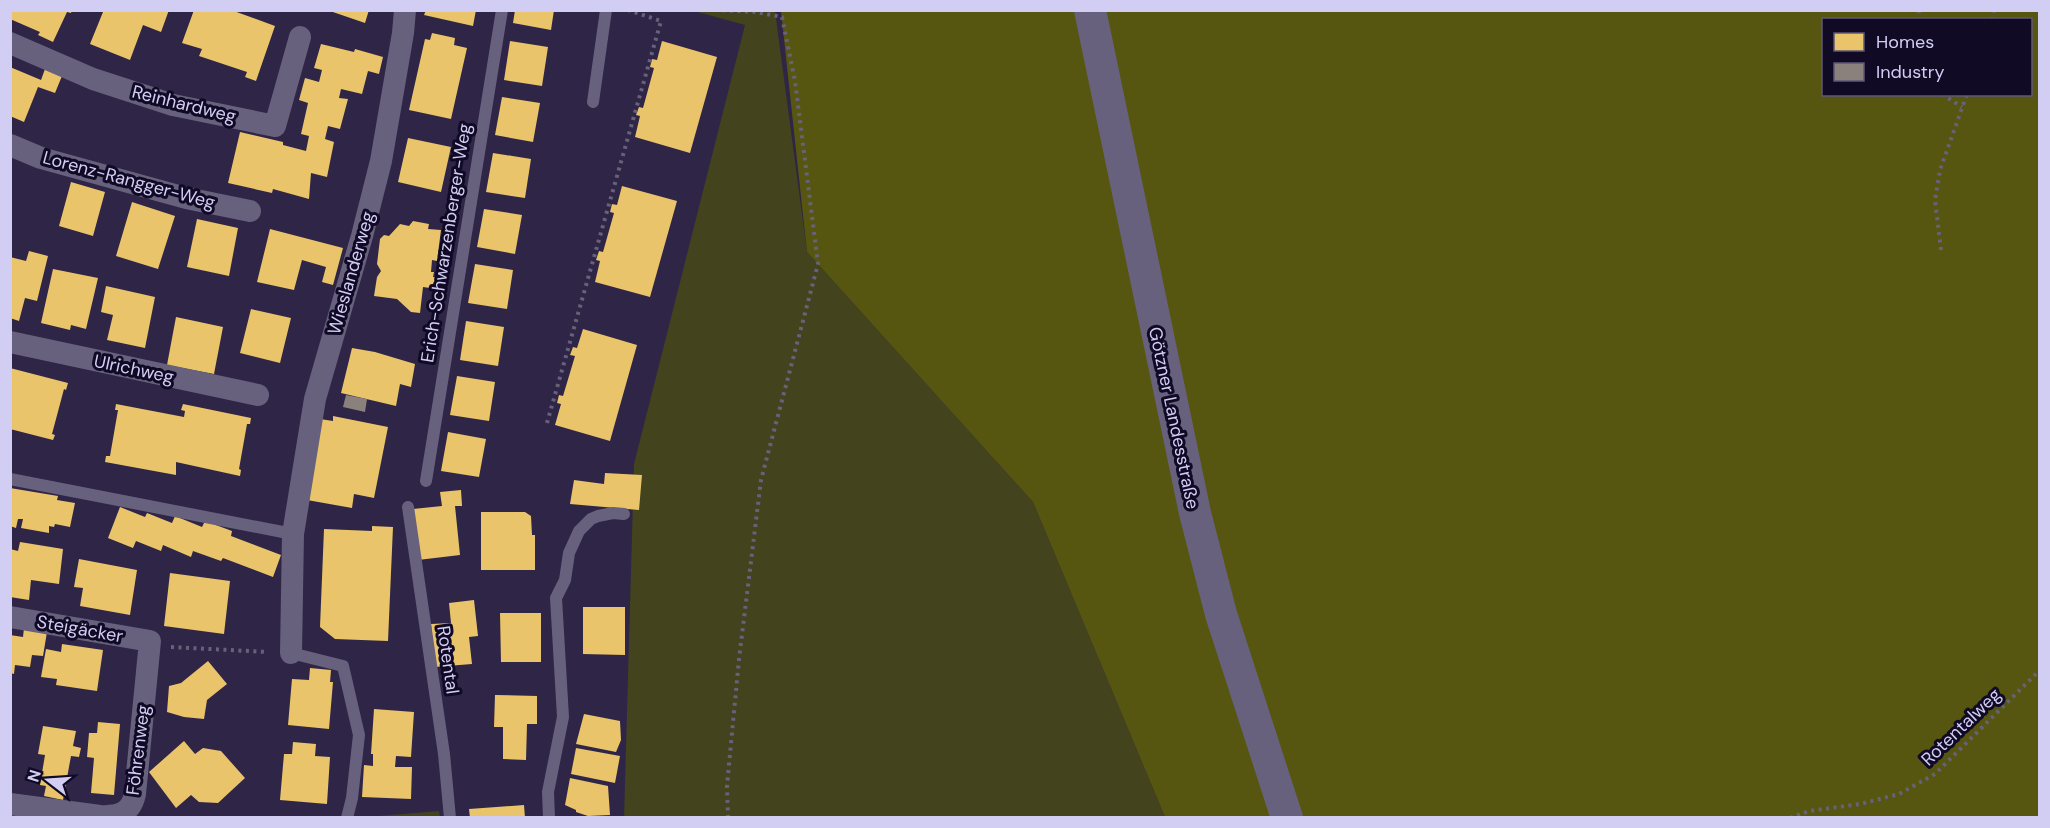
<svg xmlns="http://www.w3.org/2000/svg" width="2050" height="828" font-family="'DM Sans',sans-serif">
<rect width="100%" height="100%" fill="#2f2547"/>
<path fill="#43431d" d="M 694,11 L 775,11 L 807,252 L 1033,502 L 1165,817 L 624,818 L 634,464 L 745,25 Z
M 439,811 L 440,817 L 366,817 Z"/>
<path fill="#565611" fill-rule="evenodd" d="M 781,11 L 2039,11 L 2039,817 L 1165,817 L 1033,502 L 807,252 ZM 1824,20 L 2030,20 L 2030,94 L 1824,94 Z"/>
<path fill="#e9c46a" d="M 10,10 L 72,10 L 71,13 L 67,12 L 53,42 L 38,35 L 40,32 L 10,19 Z
M 99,10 L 169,10 L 161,32 L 143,25 L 130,60 L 90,44 L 103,12 Z
M 194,10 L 231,10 L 275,26 L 256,81 L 245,77 L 247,72 L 199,56 L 202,49 L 182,43 Z
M 327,10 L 369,10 L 365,23 Z
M 426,10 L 476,10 L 473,26 L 424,15 Z
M 515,10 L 554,10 L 551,30 L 513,23 Z
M 432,33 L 455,38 L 454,45 L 467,48 L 451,119 L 409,110 L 425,39 L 430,40 Z
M 510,41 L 548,47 L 542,86 L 504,80 Z
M 662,41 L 717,57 L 690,153 L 635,137 L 640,116 L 636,115 L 639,107 L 643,108 L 654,68 L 650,67 L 652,59 L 657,60 Z
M 321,44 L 354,52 L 355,49 L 383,57 L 379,74 L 368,71 L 362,94 L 341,89 L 339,98 L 348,99 L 340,129 L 328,126 L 325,139 L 334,142 L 327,177 L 311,173 L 309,199 L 273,189 L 272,193 L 228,183 L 240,132 L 283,142 L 283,145 L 306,151 L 309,136 L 301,134 L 308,103 L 299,100 L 305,78 L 319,82 L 322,70 L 314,68 Z
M 10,67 L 41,80 L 45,69 L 62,76 L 55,93 L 38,87 L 24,122 L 10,116 Z
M 502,97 L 540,103 L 533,142 L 495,135 Z
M 408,138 L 451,147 L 441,192 L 398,182 Z
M 493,153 L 531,159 L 525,198 L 486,192 Z
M 71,182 L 105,192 L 93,236 L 59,226 Z
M 622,186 L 677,201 L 650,297 L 595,282 L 600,261 L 596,260 L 599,251 L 603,252 L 614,213 L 610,212 L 612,204 L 617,205 Z
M 132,202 L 175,216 L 158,269 L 116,256 Z
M 484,209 L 522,215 L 515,254 L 477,247 Z
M 197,219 L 238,228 L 229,276 L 187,267 Z
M 413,221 L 429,224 L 428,229 L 441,230 L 437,261 L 432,260 L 431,272 L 434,272 L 433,277 L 443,278 L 437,289 L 423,287 L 420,313 L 411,312 L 397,299 L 374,296 L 377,277 L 381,271 L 377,264 L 380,239 L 384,235 L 389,236 L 400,224 L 409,226 Z
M 270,229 L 343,248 L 333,285 L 322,282 L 326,267 L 302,260 L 294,290 L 257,282 Z
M 29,251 L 48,256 L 37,301 L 25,298 L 19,321 L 10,318 L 10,257 L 26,261 Z
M 475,264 L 513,270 L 507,309 L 468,303 Z
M 53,269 L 98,278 L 86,329 L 71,325 L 70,330 L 41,323 Z
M 106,286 L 155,297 L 145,348 L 107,340 L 113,315 L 101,312 Z
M 251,309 L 291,318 L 280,363 L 240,353 Z
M 176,317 L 223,327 L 214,374 L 167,365 Z
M 466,321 L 504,327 L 498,366 L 460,360 Z
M 583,329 L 637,345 L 610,441 L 555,425 L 561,404 L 557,403 L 559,395 L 563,396 L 575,356 L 570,355 L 573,347 L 577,348 Z
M 352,348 L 375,352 L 415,364 L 411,387 L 400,384 L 396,406 L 341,393 Z
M 10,368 L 68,383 L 66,390 L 64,389 L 52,434 L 55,435 L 53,440 L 10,429 Z
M 457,376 L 495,382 L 489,421 L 450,415 Z
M 116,404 L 184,417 L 185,411 L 181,410 L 183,404 L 251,418 L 250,424 L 247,424 L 239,469 L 241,470 L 240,476 L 176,462 L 176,475 L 105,462 L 106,456 L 110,456 L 118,410 L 115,410 Z
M 333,416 L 388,427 L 374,498 L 354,494 L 352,508 L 307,500 L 320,419 L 333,421 Z
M 448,432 L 486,439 L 479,477 L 441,471 Z
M 605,473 L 642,475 L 639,510 L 570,504 L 574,480 L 604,484 Z
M 10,488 L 58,496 L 57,500 L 75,503 L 70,527 L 55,524 L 54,527 L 49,526 L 49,533 L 21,528 L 23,519 L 18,519 L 16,528 L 10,526 Z
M 461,490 L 462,506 L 455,506 L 460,555 L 418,560 L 413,509 L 442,506 L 440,492 Z
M 120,507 L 145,517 L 147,513 L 172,523 L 175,516 L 202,527 L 205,521 L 232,531 L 231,536 L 281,555 L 273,577 L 223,558 L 221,561 L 193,551 L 191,557 L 163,545 L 161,551 L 136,541 L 133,548 L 108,538 Z
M 481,512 L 525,512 L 531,516 L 532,535 L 535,535 L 535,570 L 481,570 Z
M 372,526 L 393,527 L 388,641 L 335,639 L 320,627 L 324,529 L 372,531 Z
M 20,542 L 63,549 L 59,584 L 31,580 L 29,600 L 10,597 L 10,549 L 18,551 Z
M 79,559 L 137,570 L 130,615 L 80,606 L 83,588 L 74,587 Z
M 170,573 L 230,581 L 224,634 L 164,626 Z
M 474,600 L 478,636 L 469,637 L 472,664 L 435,667 L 431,624 L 451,623 L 449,603 Z
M 583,607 L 625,607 L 625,655 L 583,654 Z
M 500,613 L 541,613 L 541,662 L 501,662 Z
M 24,628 L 47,632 L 43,656 L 32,655 L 30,667 L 15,665 L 14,674 L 10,673 L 10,635 L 23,637 Z
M 62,644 L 103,650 L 97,691 L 56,685 L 57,679 L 41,677 L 46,649 L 61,652 Z
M 208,661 L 227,684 L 207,700 L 204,719 L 184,717 L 167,712 L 169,686 L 181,683 Z
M 310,668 L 331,670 L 330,682 L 333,682 L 329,729 L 288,725 L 292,679 L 309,680 Z
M 495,695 L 537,696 L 537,724 L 527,724 L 526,760 L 503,759 L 503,727 L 494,727 Z
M 374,709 L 414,712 L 411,757 L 396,756 L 395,767 L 412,767 L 411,799 L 362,797 L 364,765 L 373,766 L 373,754 L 371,754 Z
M 584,714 L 620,721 L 621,740 L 616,752 L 576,744 Z
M 98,722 L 120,724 L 114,795 L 91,793 L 94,758 L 87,757 L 89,733 L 97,733 Z
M 43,726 L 76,731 L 73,746 L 81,748 L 79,757 L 71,756 L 63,800 L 44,796 L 46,786 L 40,785 L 45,755 L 38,754 Z
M 184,741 L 195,754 L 203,748 L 221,751 L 245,778 L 218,803 L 199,802 L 191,795 L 176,808 L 149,772 Z
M 293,742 L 316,744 L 315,756 L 330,757 L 327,804 L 280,800 L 284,754 L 292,754 Z
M 576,748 L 620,756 L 615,783 L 571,774 Z
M 570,778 L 608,786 L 610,815 L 588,816 L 576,812 L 576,810 L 565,805 Z
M 524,805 L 525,818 L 470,818 L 469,809 Z"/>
<path fill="#8a817c" d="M 346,395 L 367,399 L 365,412 L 343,407 Z"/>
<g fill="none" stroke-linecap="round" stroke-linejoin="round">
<path stroke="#67617a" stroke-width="4" stroke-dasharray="3 4.5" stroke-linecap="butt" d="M 715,10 L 756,12 L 782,17 L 795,81 L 818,264 L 761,480 L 739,659 L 727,786 L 728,818
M 1919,10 L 1920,20
M 1992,20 L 1994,10
M 1942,94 L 1962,107
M 1941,250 L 1935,200 L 1940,170 L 1967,94
M 547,423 L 661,21 L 628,10
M 171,647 L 268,652
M 1790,818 L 1809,811 L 1860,804 L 1899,794 L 1935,774 L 2040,670"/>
<path stroke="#67617d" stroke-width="12" d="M 593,102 L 606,10
M 10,479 L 293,534
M 426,481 L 502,10
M 408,507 L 444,754 L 450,818
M 291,653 L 343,666 L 359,735 L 352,798 L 347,818
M 549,818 L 548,792 L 563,717 L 556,598 L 565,580 L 569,553 L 579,531 L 591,519 L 598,516 L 613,513 L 624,514"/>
<path stroke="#67617d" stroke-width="22" d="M 10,43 L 93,79 L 173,105 L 275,126 L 300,37
M 10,145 L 41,158 L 186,198 L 250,211
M 10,342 L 258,395
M 10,617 L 150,641 L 135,794 C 131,813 119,817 100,816 L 10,804
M 291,653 L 293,534 L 315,399 L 362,236 L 381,161 L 403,33 L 405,10"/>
<path stroke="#67617d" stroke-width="32" d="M 1090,10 L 1195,513 L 1221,614 L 1287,818"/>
</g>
<g text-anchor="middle" stroke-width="6" stroke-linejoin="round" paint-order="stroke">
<g font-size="18" fill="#d2cdf3" stroke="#100a25">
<text transform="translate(184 104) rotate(14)" y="6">Reinhardweg</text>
<text transform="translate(129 180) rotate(15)" y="6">Lorenz-Rangger-Weg</text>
<text transform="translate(446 243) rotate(-81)" y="6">Erich-Schwarzenberger-Weg</text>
<text transform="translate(351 273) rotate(-74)" y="6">Wieslanderweg</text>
<text transform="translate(134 369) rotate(12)" y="6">Ulrichweg</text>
<text transform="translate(1174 418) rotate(78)" y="6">Götzner Landesstraße</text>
<text transform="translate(80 629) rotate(10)" y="6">Steigäcker</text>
<text transform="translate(448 660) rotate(82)" y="6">Rotental</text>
<text transform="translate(1961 727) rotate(-44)" y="6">Rotentalweg</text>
<text transform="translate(138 750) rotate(-83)" y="6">Föhrenweg</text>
</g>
</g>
<rect width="2050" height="828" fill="none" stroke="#d2cdf3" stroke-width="24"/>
<rect x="1822" y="18" width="210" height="78" fill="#100a25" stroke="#5e5877" stroke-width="1.5"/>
<rect x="1834" y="33" width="30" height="18" fill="#e9c46a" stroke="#5e5877" stroke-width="1.5"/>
<text x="1876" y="48" font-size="18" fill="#d2cdf3">Homes</text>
<rect x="1834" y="63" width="30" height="18" fill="#8a817c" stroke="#5e5877" stroke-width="1.5"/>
<text x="1876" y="78" font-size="18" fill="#d2cdf3">Industry</text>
<g transform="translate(48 780) rotate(287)" stroke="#100a25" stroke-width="4.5" paint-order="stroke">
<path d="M0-4.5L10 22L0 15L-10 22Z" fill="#d2cdf3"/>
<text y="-9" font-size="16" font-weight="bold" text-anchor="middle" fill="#d2cdf3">N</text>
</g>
</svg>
